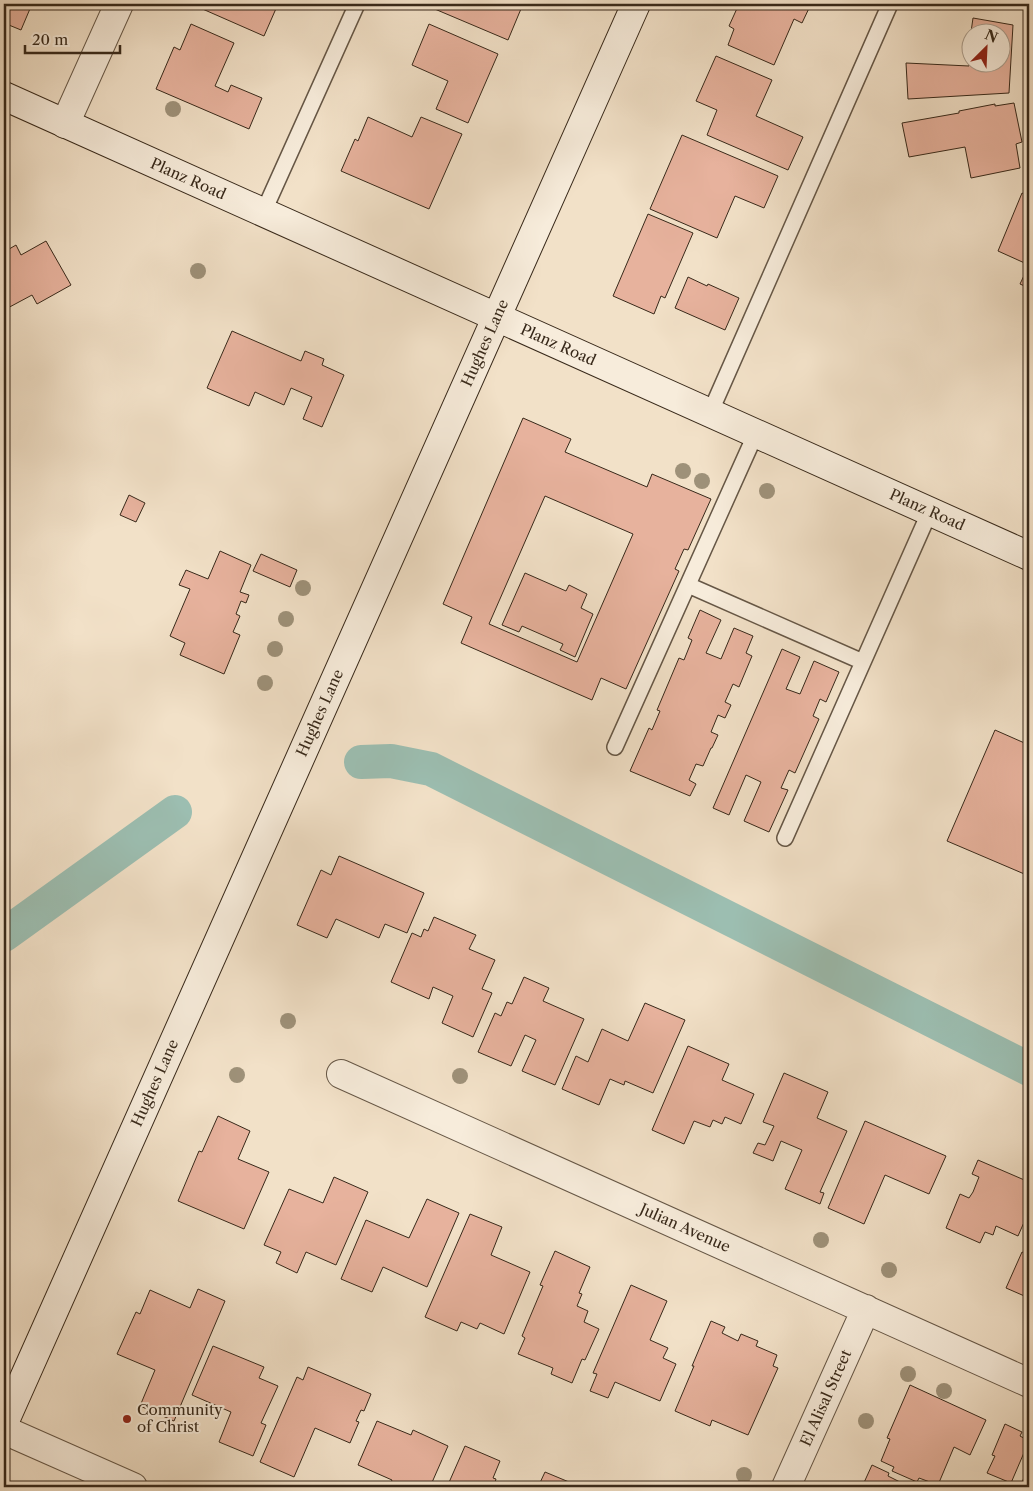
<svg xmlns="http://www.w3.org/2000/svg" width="1033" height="1491" font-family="'Libre Caslon Text',serif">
<rect width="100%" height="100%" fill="#f2e1c8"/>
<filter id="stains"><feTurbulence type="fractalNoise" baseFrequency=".004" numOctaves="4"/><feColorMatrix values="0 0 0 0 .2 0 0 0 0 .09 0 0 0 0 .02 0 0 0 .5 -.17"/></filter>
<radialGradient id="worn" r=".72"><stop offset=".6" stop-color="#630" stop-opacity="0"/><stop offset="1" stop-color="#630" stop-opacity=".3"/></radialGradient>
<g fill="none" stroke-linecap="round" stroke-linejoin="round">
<path stroke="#9cbeb1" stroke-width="34" d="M 361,762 L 391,761 L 431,769 L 1029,1069
M 4,935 L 175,812"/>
</g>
<path fill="#e7b29d" stroke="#38291a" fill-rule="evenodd" d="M 4,4 L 32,4 L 21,30 L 4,23 Z
M 200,4 L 278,4 L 264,36 L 198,7 Z
M 432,4 L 523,4 L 508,40 L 430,7 Z
M 739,4 L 811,4 L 802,23 L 794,19 L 774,65 L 728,45 L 734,29 L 729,26 Z
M 973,18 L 1013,25 L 1009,93 L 908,99 L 906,63 L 969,66 L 970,44 L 970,62 L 1000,62 L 1000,32 L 971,32 Z
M 191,24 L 234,43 L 215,86 L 228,92 L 231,85 L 262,98 L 249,129 L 156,89 L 174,47 L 180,50 Z
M 429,24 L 498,54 L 468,123 L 436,109 L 448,81 L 412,65 Z
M 716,56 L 772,80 L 756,116 L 803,137 L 788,170 L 707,135 L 717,110 L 696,101 Z
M 1014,103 L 1022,142 L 1016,144 L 1020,168 L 971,178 L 965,147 L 909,157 L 902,123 L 959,113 L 959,111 L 995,104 L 995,106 Z
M 368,117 L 412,137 L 421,117 L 462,134 L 429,209 L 341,171 L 355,139 L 358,141 Z
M 682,135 L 778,176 L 764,208 L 735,196 L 717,238 L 650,209 Z
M 1022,193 L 1029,196 L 1029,288 L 1020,284 L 1029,265 L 998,251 Z
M 648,214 L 693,233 L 665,298 L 661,296 L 654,314 L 613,296 Z
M 46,241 L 71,285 L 37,304 L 32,295 L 4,310 L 4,252 L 16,245 L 21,255 Z
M 688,277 L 707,286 L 708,284 L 739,298 L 725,330 L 675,308 Z
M 232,331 L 301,361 L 305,351 L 324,359 L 322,365 L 344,375 L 322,427 L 303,419 L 312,397 L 291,388 L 284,405 L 255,392 L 249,406 L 207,388 Z
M 523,418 L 571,439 L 565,452 L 647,487 L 652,474 L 711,499 L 688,550 L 684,549 L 675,569 L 679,571 L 626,689 L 601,678 L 592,700 L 461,643 L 472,617 L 443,604 ZM 545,496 L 633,534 L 577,662 L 489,624 Z
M 129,495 L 145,503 L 136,522 L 120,515 Z
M 220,551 L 251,565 L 240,592 L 249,595 L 246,603 L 241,601 L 236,614 L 240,616 L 233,632 L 240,635 L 224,674 L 180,655 L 185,643 L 170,636 L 190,589 L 179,585 L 186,570 L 208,579 Z
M 261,554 L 297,570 L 290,587 L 253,571 Z
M 525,573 L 566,591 L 569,585 L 587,594 L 581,608 L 593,614 L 575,657 L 560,650 L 563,644 L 522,626 L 519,632 L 502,625 Z
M 700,610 L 721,620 L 706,653 L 721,659 L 734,628 L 753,636 L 746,653 L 752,656 L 739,687 L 733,684 L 725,702 L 731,705 L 725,718 L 718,715 L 711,732 L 718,735 L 712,748 L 711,748 L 703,766 L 696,764 L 689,780 L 696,784 L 690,796 L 630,771 L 649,728 L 652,730 L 660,711 L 657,710 L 679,658 L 684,660 L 692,640 L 688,638 Z
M 782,649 L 800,657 L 786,689 L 800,694 L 814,661 L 839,672 L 826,702 L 820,699 L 813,716 L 819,719 L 795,773 L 789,770 L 781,788 L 788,790 L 769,832 L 744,821 L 761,782 L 746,775 L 729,815 L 713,808 Z
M 995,730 L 1029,745 L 1029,876 L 947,841 Z
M 339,856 L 424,893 L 407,933 L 385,924 L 379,938 L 336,919 L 327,938 L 297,925 L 321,870 L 331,875 Z
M 434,917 L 476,935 L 469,949 L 495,960 L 482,989 L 492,993 L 473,1037 L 442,1023 L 453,996 L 433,987 L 429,999 L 391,982 L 412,933 L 421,937 L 424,929 L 428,931 Z
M 524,977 L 549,988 L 543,1001 L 584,1019 L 555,1085 L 522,1071 L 536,1040 L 525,1035 L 511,1066 L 478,1052 L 495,1013 L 501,1016 L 507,1002 L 512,1004 Z
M 645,1003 L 685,1020 L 653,1093 L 625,1081 L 624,1085 L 610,1079 L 599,1105 L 562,1089 L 576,1056 L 588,1062 L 602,1029 L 628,1041 Z
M 688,1046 L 729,1064 L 722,1080 L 754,1094 L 741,1124 L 725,1117 L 722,1124 L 713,1120 L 710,1127 L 694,1121 L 684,1144 L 652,1130 Z
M 784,1073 L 828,1092 L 817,1118 L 847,1131 L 820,1192 L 824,1193 L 820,1204 L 785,1189 L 802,1150 L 781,1141 L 773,1161 L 753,1153 L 758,1143 L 765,1145 L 774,1126 L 763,1122 Z
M 218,1116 L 250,1131 L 238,1159 L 269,1172 L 244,1229 L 178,1201 L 199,1151 L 202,1152 Z
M 865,1121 L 946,1156 L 929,1194 L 885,1175 L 864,1224 L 828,1208 Z
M 978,1160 L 1029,1182 L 1029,1211 L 1018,1236 L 996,1226 L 993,1235 L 985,1232 L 980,1243 L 946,1228 L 960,1194 L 969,1198 L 973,1192 L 979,1177 L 972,1174 Z
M 334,1177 L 368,1192 L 336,1265 L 306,1252 L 297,1273 L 276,1263 L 281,1252 L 264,1245 L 289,1189 L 323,1203 Z
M 427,1199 L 459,1213 L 427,1287 L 383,1267 L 372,1292 L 341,1279 L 366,1220 L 409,1238 Z
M 470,1214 L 502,1227 L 491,1255 L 530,1272 L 504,1334 L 480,1323 L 477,1329 L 461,1322 L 457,1331 L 425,1317 Z
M 555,1251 L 590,1267 L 579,1293 L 582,1294 L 577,1306 L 588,1311 L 584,1322 L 599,1329 L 585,1360 L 582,1359 L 572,1383 L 551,1374 L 553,1368 L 518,1354 L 525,1338 L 522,1336 L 543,1286 L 540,1285 Z
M 1022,1252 L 1029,1255 L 1029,1298 L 1006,1288 Z
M 631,1285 L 667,1301 L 650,1340 L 668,1348 L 663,1358 L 676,1364 L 660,1401 L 615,1382 L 608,1398 L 590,1391 L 597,1374 L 593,1373 Z
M 198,1289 L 225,1301 L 174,1421 L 140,1406 L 155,1370 L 117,1354 L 136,1312 L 140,1314 L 150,1290 L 190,1308 Z
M 711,1321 L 725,1327 L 722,1333 L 738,1341 L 741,1334 L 758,1341 L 756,1346 L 777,1355 L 773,1366 L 778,1368 L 748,1435 L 712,1420 L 710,1426 L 675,1411 L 694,1366 L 692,1366 Z
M 213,1346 L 264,1367 L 259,1378 L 278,1386 L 261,1423 L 266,1425 L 253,1456 L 219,1442 L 231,1412 L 192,1395 Z
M 308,1367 L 371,1394 L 364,1411 L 361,1410 L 356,1421 L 359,1422 L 350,1443 L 315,1428 L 294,1477 L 260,1462 L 297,1377 L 303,1380 Z
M 910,1385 L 986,1420 L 970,1455 L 954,1447 L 938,1485 L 919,1478 L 917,1482 L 892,1471 L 894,1467 L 881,1461 L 890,1439 L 887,1438 Z
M 377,1421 L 411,1435 L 413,1430 L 448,1446 L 430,1487 L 389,1487 L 392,1480 L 358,1465 Z
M 1005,1424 L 1022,1432 L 1020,1436 L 1029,1441 L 1011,1483 L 987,1473 L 995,1456 L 992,1455 Z
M 465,1446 L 500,1461 L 493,1478 L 496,1479 L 494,1486 L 497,1487 L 447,1487 Z
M 872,1465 L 889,1473 L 888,1476 L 904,1484 L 903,1487 L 862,1487 Z
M 1029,1466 L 1029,1487 L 1020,1487 Z
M 545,1472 L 569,1482 L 567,1487 L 538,1487 Z"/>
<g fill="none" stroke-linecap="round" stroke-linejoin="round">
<defs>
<path id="lane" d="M 263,213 L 357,4
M 710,413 L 890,4
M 688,585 L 863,662
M 615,747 L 756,433
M 785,838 L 930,511"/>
<path id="street" d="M 65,124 L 119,4
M 341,1074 L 1029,1383
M 4,1430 L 133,1487
M 786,1487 L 866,1309"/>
<path id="secondary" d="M 4,96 L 1029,556
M 4,1423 L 636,4"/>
</defs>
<use href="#lane" stroke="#665746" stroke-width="18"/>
<use href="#street" stroke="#665746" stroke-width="30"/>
<use href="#secondary" stroke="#38291a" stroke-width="30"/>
<use href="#lane" stroke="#f7ecdb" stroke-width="15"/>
<use href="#street" stroke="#f7ecdb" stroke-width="28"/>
<use href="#secondary" stroke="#f7ecdb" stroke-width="28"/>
</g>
<g fill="#9e9179">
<circle cx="173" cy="109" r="8"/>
<circle cx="198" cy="271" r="8"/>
<circle cx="683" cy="471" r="8"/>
<circle cx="702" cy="481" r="8"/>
<circle cx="767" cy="491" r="8"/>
<circle cx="303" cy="588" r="8"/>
<circle cx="286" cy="619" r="8"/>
<circle cx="275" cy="649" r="8"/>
<circle cx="265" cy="683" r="8"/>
<circle cx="288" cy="1021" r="8"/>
<circle cx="237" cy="1075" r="8"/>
<circle cx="460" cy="1076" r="8"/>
<circle cx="821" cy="1240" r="8"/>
<circle cx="889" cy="1270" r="8"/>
<circle cx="908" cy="1374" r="8"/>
<circle cx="944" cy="1391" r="8"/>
<circle cx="866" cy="1421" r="8"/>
<circle cx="744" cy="1475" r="8"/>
</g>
<circle fill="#8f2418" stroke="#f7ecdb" stroke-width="2" cx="127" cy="1419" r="5"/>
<g text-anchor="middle" stroke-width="4" stroke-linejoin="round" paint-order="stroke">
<g font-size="15" fill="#38291a" stroke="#f7ecdb">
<text transform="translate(188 179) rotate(24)" y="5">Planz Road</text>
<text transform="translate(485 343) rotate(-66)" y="5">Hughes Lane</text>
<text transform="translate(558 345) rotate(24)" y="5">Planz Road</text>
<text transform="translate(927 510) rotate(24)" y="5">Planz Road</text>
<text transform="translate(320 713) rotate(-66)" y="5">Hughes Lane</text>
<text transform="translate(155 1083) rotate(-66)" y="5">Hughes Lane</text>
<text transform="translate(685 1228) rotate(24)" y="5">Julian Avenue</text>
<text transform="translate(826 1398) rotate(-66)" y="5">El Alisal Street</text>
</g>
<g font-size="15" fill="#38291a" stroke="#f7ecdb" text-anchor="start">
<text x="137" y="1415">Community<tspan x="137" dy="17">of Christ</tspan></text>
</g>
</g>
<rect width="1033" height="1491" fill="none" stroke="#f2e1c8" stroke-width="20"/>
<rect x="5" y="5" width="1023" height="1481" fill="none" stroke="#38291a" stroke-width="2.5"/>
<rect x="10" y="10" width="1013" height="1471" fill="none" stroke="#38291a"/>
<g transform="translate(986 48) rotate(24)"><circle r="24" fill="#f7ecdb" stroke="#ab9e8e"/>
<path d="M0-4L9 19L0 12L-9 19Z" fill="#8f2418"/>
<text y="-8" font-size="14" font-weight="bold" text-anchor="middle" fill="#38291a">N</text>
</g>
<path d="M25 45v8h95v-8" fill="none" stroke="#38291a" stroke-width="2.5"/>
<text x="32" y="45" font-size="15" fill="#38291a" stroke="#f7ecdb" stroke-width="4" paint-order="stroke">20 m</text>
<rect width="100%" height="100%" filter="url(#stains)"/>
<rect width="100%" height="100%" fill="url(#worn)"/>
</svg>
